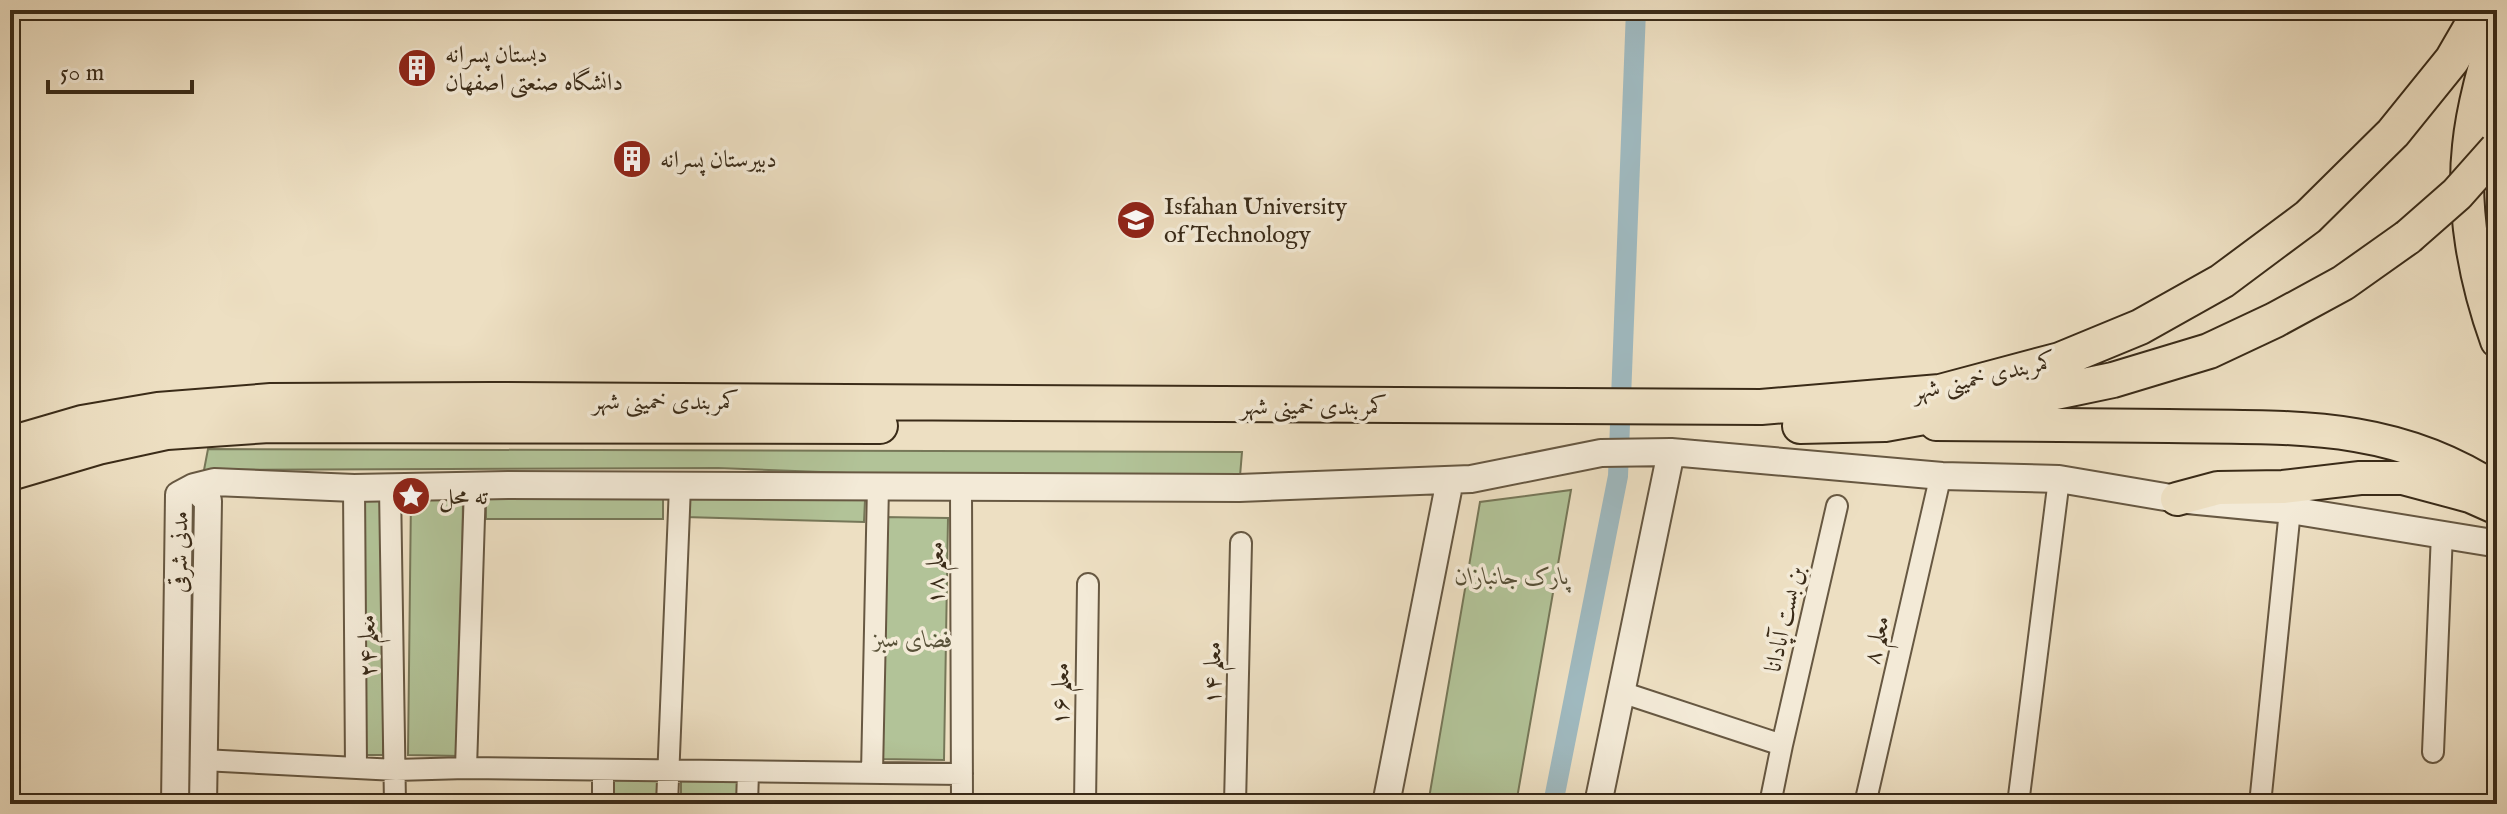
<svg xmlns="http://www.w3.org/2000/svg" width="2507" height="814" font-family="'IM FELL English',Amiri,serif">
<rect width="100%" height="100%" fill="#eddfc2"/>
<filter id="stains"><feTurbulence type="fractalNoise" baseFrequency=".0025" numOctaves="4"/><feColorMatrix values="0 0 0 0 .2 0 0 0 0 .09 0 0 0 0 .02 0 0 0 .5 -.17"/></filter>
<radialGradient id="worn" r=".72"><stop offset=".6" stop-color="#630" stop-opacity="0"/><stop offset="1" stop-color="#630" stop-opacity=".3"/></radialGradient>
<path fill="#b2c398" stroke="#767758" stroke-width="2" d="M 208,449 L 1242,452 L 1239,488 L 718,468 L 204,470 Z
M 1571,490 L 1516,804 L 1428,804 L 1480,502 Z
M 686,494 L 865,500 L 864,522 L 685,517 Z
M 362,495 L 385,495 L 383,755 L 360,755 Z
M 663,495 L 663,519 L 486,519 L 486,496 Z
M 411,496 L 463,497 L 460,756 L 408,755 Z
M 882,517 L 948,518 L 944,760 L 879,759 Z
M 610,777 L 662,778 L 662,804 L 610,804 Z
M 681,781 L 738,782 L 737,804 L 681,804 Z"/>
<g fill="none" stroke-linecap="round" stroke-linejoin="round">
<path stroke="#9fb9bf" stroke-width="20" d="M 1553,804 L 1618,476 L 1636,10"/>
<defs>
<path id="minor" d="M 961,487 L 962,804
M 354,488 L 356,767
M 390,488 L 395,804
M 1621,692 L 1782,745 L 1770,804
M 1782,745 L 1837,506
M 2433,752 L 2442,533
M 203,760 L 396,770 L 466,768 L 962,774
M 466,768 L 475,486
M 872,773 L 878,486
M 603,804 L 603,770
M 667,804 L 680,486
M 747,804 L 748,772
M 1085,804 L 1088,584
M 1235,804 L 1241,543
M 1865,804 L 1938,487
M 2018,804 L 2059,479
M 2260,804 L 2290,510"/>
<path id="tertiary" d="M 194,487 L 214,482 L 354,488 L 508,485 L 1239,488 L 1471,479 L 1601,453 L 1671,452 L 1942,476 L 2059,479 L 2177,499 L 2290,510 L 2493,543 L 2497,547
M 175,804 L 179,495 L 194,487 L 208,501 L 203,804
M 1386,804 L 1450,480
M 1598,804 L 1671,452"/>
<path id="primary" d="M 2497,26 C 2485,65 2473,106 2469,146 C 2462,210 2475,280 2497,341
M 1936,424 C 2013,425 2090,426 2168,426 C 2288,428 2392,420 2497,490
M 2177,499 L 2218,488 L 2283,487 L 2360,478 L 2403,478 L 2470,496 L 2497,508"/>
<path id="trunk" d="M 1800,426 L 1885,424 L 2008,402 L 2113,380 L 2209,351 L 2275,320 L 2343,283 L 2408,237
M 10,444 L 82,423 L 158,410 L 271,401 L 490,400 L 1761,407 L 1940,392 L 2060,360 L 2140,327 L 2222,281 L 2308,217 L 2393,133 L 2452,60 L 2481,10
M 10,473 L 98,447 L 167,432 L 269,425 L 880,426"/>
</defs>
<use href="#minor" stroke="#675842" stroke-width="24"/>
<use href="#tertiary" stroke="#675842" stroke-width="30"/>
<use href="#primary" stroke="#3a2b18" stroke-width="36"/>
<use href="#trunk" stroke="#3a2b18" stroke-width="38"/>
<use href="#minor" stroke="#f3ead7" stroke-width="20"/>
<use href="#tertiary" stroke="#f3ead7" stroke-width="26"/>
<use href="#primary" stroke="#eddfc2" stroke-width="32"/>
<use href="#trunk" stroke="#eddfc2" stroke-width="34"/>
<defs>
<path id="trunk-bridge" d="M 2408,237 L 2457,194 L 2497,149"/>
</defs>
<use href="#trunk-bridge" stroke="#3a2b18" stroke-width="38" stroke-linecap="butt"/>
<use href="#trunk-bridge" stroke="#eddfc2" stroke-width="34"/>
</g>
<defs>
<symbol id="building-disc" viewBox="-11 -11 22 22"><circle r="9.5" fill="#8f2418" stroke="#f3ead7"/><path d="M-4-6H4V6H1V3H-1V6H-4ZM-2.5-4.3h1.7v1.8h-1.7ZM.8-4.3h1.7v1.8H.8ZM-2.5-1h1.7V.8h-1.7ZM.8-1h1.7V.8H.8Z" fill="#fff"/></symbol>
<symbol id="university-disc" viewBox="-11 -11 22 22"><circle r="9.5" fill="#8f2418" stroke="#f3ead7"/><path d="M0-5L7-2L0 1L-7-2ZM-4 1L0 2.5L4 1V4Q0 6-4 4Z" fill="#fff"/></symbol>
<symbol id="sight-disc" viewBox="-11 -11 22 22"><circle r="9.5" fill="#8f2418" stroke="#f3ead7"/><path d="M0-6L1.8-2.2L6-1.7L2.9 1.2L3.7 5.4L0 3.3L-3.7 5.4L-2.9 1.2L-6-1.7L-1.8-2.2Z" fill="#fff"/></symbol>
</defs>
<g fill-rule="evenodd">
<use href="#building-disc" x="395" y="46" width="44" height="44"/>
<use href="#building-disc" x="610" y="137" width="44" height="44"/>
<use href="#university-disc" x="1114" y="198" width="44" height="44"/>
<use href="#sight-disc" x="389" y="474" width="44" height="44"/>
</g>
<g text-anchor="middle" stroke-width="7" stroke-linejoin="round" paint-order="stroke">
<g font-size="24" fill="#3a2b18" stroke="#f3ead7" text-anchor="start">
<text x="445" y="62">دبستان پسرانه<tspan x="445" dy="28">دانشگاه صنعتی اصفهان</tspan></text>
<text x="660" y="167">دبیرستان پسرانه</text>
<text x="1164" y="214">Isfahan University<tspan x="1164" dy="28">of Technology</tspan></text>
<text x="439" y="504">ته محل</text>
</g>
<g font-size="24" fill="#3a2b18" stroke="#f3ead7">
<text transform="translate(1984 376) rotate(-13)" y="8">کمربندی خمینی شهر</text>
<text x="666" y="409">کمربندی خمینی شهر</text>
<text x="1314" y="414">کمربندی خمینی شهر</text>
<text transform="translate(179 552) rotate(-89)" y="8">مدنی شرقی</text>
<text transform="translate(935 573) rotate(-90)" y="8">معلم ۱۸</text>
<text transform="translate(1784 619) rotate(-77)" y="8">بن بست آپادانا</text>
<text transform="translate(1876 640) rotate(-77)" y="8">معلم ۸</text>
<text transform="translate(367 646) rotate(-91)" y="8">معلم ۲۴</text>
<text transform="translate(1212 673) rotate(-89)" y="8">معلم ۱۴</text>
<text transform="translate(1060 694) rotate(-89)" y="8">معلم ۱۶</text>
</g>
<g font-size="24" font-style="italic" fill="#585138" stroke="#f3ead7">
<text x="1512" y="584">پارک جانبازان</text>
<text x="913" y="647">فضای سبز</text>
</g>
</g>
<rect width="2507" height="814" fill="none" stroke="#eddfc2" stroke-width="40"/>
<rect x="12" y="12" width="2483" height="790" fill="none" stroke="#3a2b18" stroke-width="4"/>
<rect x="20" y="20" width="2467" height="774" fill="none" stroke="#3a2b18" stroke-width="2"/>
<path d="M48 80v12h144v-12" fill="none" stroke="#3a2b18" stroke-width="4"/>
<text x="60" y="80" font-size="24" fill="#3a2b18" stroke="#f3ead7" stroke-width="6" paint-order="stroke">50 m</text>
<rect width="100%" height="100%" filter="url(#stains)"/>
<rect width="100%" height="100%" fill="url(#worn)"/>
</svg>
